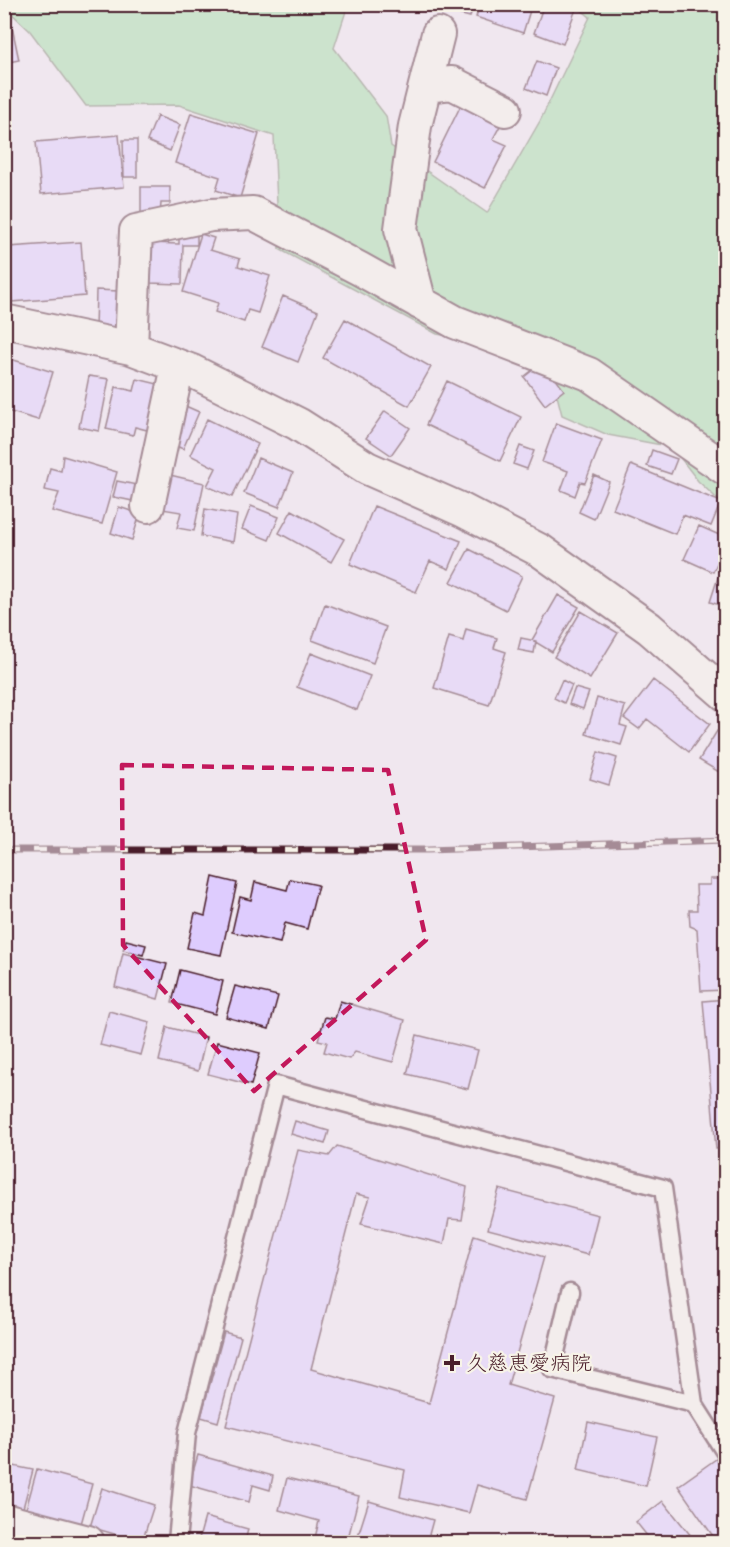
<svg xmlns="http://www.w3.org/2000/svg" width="730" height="1547" font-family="'Patrick Hand','Klee One',sans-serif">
<rect width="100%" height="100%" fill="#f0e7ef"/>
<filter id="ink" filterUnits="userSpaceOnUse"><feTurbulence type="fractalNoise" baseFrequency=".0167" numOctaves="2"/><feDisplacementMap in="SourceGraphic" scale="12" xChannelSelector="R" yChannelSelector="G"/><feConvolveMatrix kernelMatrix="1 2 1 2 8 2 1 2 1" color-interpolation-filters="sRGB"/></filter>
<g filter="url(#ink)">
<path fill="#a1dea5" stroke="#767e68" stroke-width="1.5" d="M 4,5 L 348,5 L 334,48 L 386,116 L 391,146 L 487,213 L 540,121 L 590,17 L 575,5 L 725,5 L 725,506 L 698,481 L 672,447 L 608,435 L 562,415 L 546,353 L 437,334 L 279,249 L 274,136 L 179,105 L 86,106 L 30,31 L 5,7 Z"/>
<path fill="#deccfe" stroke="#4a1f2b" stroke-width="1.5" d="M 417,4 L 442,4 L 439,13 Z
M 456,4 L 473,4 L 470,17 L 454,13 Z
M 480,4 L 532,4 L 523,33 L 476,17 Z
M 544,4 L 564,4 L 576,9 L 563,44 L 534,33 Z
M 11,22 L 19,60 L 4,63 L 4,23 Z
M 537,61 L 556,68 L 546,96 L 526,88 Z
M 461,105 L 501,124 L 493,139 L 507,145 L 485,188 L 433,162 Z
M 191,113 L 259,134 L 240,198 L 216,190 L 220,177 L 175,163 Z
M 157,116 L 180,125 L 170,151 L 147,141 Z
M 119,135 L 124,187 L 41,194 L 36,142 Z
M 4,136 L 10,158 L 4,160 Z
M 123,140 L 137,140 L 137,177 L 124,177 Z
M 141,187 L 170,187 L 170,203 L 161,203 L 160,216 L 141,216 Z
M 179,227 L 197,227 L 197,245 L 183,245 L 182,284 L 148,283 L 150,243 L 179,244 Z
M 201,234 L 214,238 L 210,250 L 240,259 L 238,266 L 270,276 L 258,313 L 248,310 L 244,322 L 215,312 L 218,303 L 183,292 Z
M 81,242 L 85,296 L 12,302 L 8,247 Z
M 96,290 L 119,291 L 117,331 L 95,330 Z
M 283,296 L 318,311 L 298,362 L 262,347 Z
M 345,319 L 431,367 L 409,406 L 323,358 Z
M 4,357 L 53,372 L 38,420 L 4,410 Z
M 543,362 L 564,390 L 545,405 L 524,377 Z
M 89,376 L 109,379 L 99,431 L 79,427 Z
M 137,379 L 162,385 L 151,431 L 135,427 L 133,435 L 106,429 L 116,387 L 134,391 Z
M 447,381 L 521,417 L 500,461 L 426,425 Z
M 181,404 L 199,412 L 183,449 L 165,441 Z
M 385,411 L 410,428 L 391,455 L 366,438 Z
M 207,419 L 258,444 L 232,497 L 207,486 L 216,468 L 190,455 Z
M 556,423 L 602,440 L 585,483 L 580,482 L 575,496 L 561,490 L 568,471 L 542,462 Z
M 520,446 L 534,451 L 527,469 L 513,464 Z
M 652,450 L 677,459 L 671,474 L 647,466 Z
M 63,456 L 117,472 L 102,524 L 52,511 L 59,493 L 45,490 L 50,468 L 61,471 Z
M 258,458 L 293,473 L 279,507 L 244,493 Z
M 631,465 L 721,502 L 711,526 L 683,515 L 675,534 L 613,509 Z
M 170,475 L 204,483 L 194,531 L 177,528 L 181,512 L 162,509 Z
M 594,475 L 609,482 L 594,519 L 579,512 Z
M 117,481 L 137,485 L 133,501 L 113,497 Z
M 251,506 L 279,517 L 269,540 L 242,529 Z
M 374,506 L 461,541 L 449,569 L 430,561 L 416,592 L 350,564 Z
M 119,507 L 140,514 L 132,540 L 111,533 Z
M 205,509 L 237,515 L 233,542 L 201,536 Z
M 292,510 L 344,539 L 331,562 L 279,533 Z
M 699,526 L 726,538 L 726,544 L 713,572 L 684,559 Z
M 469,549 L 522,576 L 506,610 L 451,582 Z
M 722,565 L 726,566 L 726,607 L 710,602 Z
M 558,595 L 579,607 L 552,652 L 532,640 Z
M 325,604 L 386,627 L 373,663 L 312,640 Z
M 581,611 L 618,633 L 590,679 L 554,657 Z
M 466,629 L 497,638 L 494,648 L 506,652 L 489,705 L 434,688 L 449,637 L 463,641 Z
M 521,638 L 536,641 L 534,653 L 518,650 Z
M 311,653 L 370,676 L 357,710 L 297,687 Z
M 562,680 L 572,685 L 564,703 L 554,698 Z
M 653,680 L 710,724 L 689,752 L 647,719 L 639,729 L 624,718 Z
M 575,688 L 589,692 L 583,709 L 569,704 Z
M 597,698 L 625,706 L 620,725 L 627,727 L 621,745 L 586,734 Z
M 717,731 L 726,737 L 726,761 L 719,772 L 699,760 Z
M 598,752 L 617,758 L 609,785 L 590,779 Z
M 213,877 L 237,883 L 221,955 L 187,948 L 195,913 L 205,916 Z
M 290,879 L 318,885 L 307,929 L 285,923 L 280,943 L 232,932 L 240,897 L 251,900 L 255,882 L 287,890 Z
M 710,879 L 726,879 L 726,990 L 701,991 L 697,929 L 690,926 L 689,910 L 697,910 L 696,885 L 710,885 Z
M 126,940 L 146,945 L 143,955 L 123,950 Z
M 123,953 L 167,964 L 158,999 L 115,987 Z
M 180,970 L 223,981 L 215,1014 L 172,1003 Z
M 235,986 L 278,996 L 269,1029 L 226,1017 Z
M 726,999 L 726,1148 L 716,1149 L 703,1001 Z
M 340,1001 L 405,1020 L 393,1062 L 355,1052 L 349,1059 L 324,1052 L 327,1042 L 318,1040 L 325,1017 L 335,1019 Z
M 109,1011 L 150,1022 L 141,1055 L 100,1045 Z
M 167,1027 L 206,1037 L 198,1071 L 159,1061 Z
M 417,1035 L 478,1050 L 468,1089 L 407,1074 Z
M 217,1042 L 260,1053 L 251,1085 L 208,1074 Z
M 295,1121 L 329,1131 L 325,1144 L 291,1134 Z
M 337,1146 L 467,1187 L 462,1220 L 449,1219 L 444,1244 L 361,1224 L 370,1197 L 356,1194 L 311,1369 L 429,1403 L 474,1235 L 544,1257 L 508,1385 L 555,1399 L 527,1499 L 477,1485 L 469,1513 L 400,1497 L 405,1470 L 226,1426 L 298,1150 L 329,1156 Z
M 499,1189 L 598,1215 L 588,1255 L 488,1229 Z
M 224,1332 L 241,1337 L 218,1422 L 201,1417 Z
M 588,1422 L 657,1437 L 646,1486 L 578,1470 Z
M 198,1455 L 273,1476 L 270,1490 L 253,1485 L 249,1502 L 189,1485 Z
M 716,1459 L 726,1473 L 726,1532 L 715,1539 L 678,1486 Z
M 4,1464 L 33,1470 L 23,1508 L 4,1504 Z
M 37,1469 L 92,1484 L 81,1524 L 26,1509 Z
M 287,1478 L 359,1496 L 347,1542 L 314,1542 L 319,1521 L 279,1510 Z
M 102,1488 L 154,1505 L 142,1542 L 90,1527 Z
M 369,1501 L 433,1520 L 427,1542 L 417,1542 L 388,1534 L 385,1542 L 356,1542 Z
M 663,1501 L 696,1542 L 652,1542 L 636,1522 Z
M 205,1517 L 248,1529 L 245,1542 L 198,1542 Z"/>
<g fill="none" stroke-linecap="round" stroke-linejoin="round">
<defs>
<path id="service" d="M 570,1292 L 552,1369 L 694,1404 L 726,1454
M 177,1542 L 187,1433 L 276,1085 L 663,1188 L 694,1404"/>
<path id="minor" d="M 425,86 L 452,83 L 505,110
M 420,303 L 401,229 L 415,126 L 438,34
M 4,321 L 131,348 L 192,371 L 298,424 L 367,468 L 462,510 L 541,551 L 649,628 L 726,695
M 131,348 L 136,231 L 211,215 L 253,213 L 360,269 L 455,322 L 589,374 L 726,469
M 148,506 L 178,366
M 4,1520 L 88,1542"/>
</defs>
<use href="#service" stroke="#4a1f2b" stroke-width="21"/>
<use href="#minor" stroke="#4a1f2b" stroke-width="36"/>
<use href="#service" stroke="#f7f3e8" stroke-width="16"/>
<use href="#minor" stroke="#f7f3e8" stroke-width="32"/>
<defs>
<path id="rail" d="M 4,850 L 427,850 L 726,840"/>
</defs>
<use href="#rail" stroke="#4a1f2b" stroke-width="7"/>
<use href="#rail" stroke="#f7f3e8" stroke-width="4.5" stroke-dasharray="14" stroke-linecap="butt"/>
</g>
</g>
<path d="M0 0H730V1547H0ZM 122,765 L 388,770 L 426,940 L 254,1091 L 123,945 Z" fill="#f0e7ef" fill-opacity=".55" fill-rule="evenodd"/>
<path fill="none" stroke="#c2185b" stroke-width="4.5" stroke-dasharray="12 8" stroke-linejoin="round" d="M 122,765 L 388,770 L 426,940 L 254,1091 L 123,945 Z"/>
<path fill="#4a1f2b" stroke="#f7f3e8" stroke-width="2" d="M449 1354h6v6h6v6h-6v6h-6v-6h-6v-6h6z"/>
<g text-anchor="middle" stroke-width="4.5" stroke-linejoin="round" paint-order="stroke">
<g font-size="21" fill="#4a1f2b" stroke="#f7f3e8" text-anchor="start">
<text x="466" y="1370">久慈恵愛病院</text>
</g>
</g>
<rect width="730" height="1547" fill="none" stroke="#f7f3e8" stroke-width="24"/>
<rect x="12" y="12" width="706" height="1523" fill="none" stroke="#4a1f2b" stroke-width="2" filter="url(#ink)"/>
</svg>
